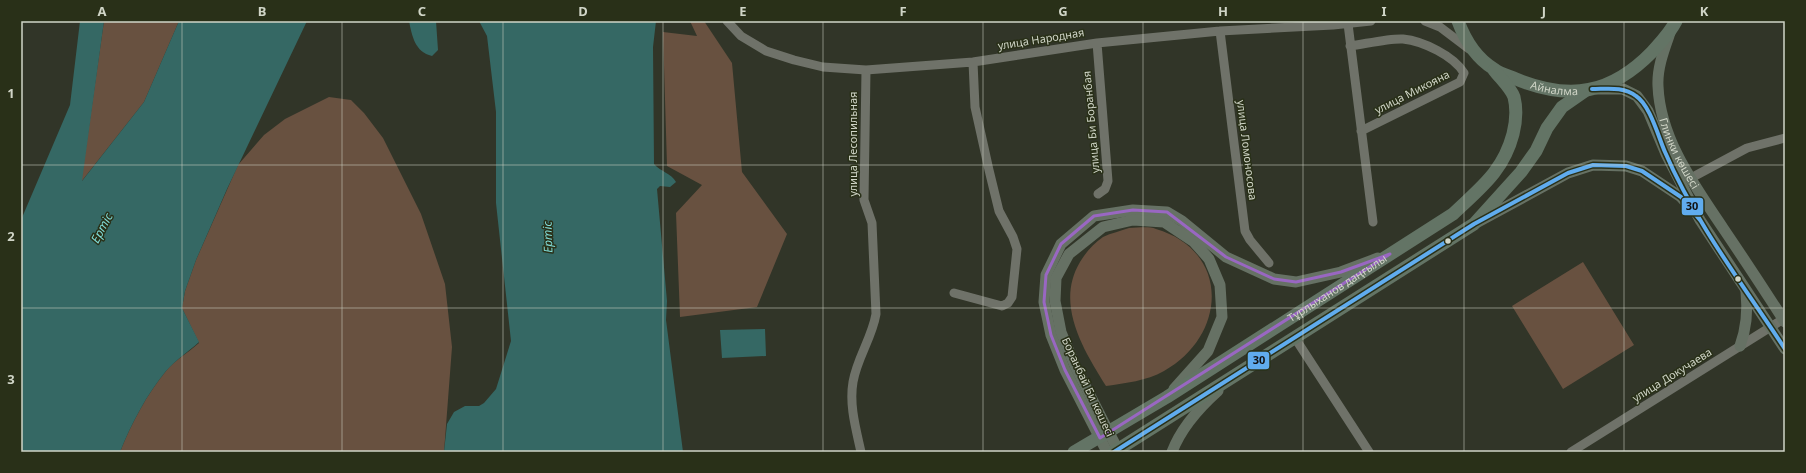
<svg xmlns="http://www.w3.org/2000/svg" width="1806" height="473" font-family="'Noto Sans',sans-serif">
<rect width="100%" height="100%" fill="#313528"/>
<path fill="#685140" d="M 104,21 L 179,21 L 144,102 L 81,182 Z
M 690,21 L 704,21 L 732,63 L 742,172 L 787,234 L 757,307 L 680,317 L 676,213 L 702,185 L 667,166 L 663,32 L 697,36 Z
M 329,97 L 351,100 L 364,113 L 383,138 L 421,214 L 445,284 L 452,347 L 444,452 L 120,452 C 131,424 147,394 166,371 C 175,360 189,352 199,343 L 182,308 L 185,291 L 196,260 L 238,165 L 264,135 L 285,119 Z
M 1129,228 C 1138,228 1148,226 1156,229 C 1231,251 1227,336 1164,371 C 1146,381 1126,383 1106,386 C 1083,349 1055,304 1080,262 C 1086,252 1094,243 1103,237 C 1111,233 1121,231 1129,228 Z
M 1583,262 L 1634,345 L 1563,389 L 1512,306 Z"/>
<path fill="#356864" d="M 80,21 L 104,21 L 82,181 L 144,102 L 179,21 L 307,21 L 227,189 L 196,260 L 185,291 L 182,308 L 199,342 C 189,351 176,360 166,371 C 147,394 131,424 120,452 L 21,452 L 21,220 L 70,105 Z
M 409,21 L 436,21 L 438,50 L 432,56 C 415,52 412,36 409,21 Z
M 479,21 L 656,21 L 653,47 L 654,164 C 661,172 671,173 676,182 L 670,187 L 660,186 L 657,189 L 667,301 L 666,320 L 683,452 L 444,452 L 447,424 L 454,412 L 465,406 L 479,406 L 484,403 L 496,389 L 511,341 L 496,203 L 496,112 L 487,36 Z
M 765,329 L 766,356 L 722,358 L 720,330 Z"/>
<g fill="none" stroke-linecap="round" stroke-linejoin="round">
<path stroke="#6f7269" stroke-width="9" d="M 727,21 L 741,36 L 766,51 L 794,60 L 823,67 L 866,70 L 973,62 L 1097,43 L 1220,31 L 1333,25 L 1371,21
M 1425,21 L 1440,27 L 1469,49
M 1348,24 L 1373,222
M 1220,31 L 1245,231 L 1250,240 L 1269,263
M 1097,43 L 1108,181 L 1105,189 L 1098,194
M 1350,46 C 1365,44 1390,38 1403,39 C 1423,41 1454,56 1464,73 L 1460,82 L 1361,131
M 1691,178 L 1747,148 L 1785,138
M 954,293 L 1002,306 L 1008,303 L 1012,297 L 1017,249 L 1013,237 L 999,211 L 989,170 L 975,107 L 973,62
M 1295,338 L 1369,452
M 861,452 C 856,429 849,405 853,382 C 857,358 872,338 876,314 L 872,223 L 864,200 L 866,70
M 1571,452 L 1785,318"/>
<g stroke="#667164" stroke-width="11">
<path id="s1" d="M 1670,33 C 1664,50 1657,68 1658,86 C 1660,139 1695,186 1723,228 C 1744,259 1765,291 1785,322"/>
<path d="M 1597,89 L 1623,89 L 1637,96 L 1648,111 L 1666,154 L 1700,220 L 1785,349"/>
<path d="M 1478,222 L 1568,173 L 1593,165 L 1626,166 L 1642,171 L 1681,197 L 1689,206"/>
<path d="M 1740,346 C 1747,327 1748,311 1746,291"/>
<path d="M 1107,452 L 1065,370 L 1051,335 L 1044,302 L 1046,275 L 1061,244 L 1094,216 L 1133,210 L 1167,212 L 1182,221 L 1226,257 L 1274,279 L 1296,282 L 1341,272 L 1378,258"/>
<path d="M 1119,452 L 1075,366 L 1061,332 L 1055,301 L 1056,278 L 1069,254 L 1103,227 L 1133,220 L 1164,222 L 1194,242 L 1209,259 L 1220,285 L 1222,317 L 1208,351 L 1174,389"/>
<path d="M 1172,452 C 1181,428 1199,408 1218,391"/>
</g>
<g stroke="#637465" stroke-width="13">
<path id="s2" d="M 1458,21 C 1465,40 1476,58 1494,69 C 1500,74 1509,76 1516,79 C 1570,101 1611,94 1652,52 C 1661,42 1670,33 1676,21"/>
<path id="s3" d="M 1074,452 L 1167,397 L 1453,214 C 1480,188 1503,172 1513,134 C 1516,122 1517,109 1514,97 C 1511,88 1500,78 1494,70"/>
<path d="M 1114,452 L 1474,224 L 1521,172 L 1536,151 L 1547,128 L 1562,107 L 1585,91"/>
</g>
<defs>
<path id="bus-1" d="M 1592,89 C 1607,89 1623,86 1636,96 C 1650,105 1658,136 1665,152 C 1695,222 1743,285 1785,349
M 1114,452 L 1474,224 L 1568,173 L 1593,165 L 1626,166 L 1642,171 L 1681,197 L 1700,220"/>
</defs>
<use href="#bus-1" stroke="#293018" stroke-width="7"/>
<use href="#bus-1" stroke="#60acee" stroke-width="4"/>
</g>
<path fill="none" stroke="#9967c2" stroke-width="3" stroke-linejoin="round" d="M 1133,210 L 1167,212 L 1226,257 L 1274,279 L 1296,282 L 1341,272 L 1390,254 L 1100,438 L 1065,370 L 1051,335 L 1044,302 L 1046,275 L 1061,244 L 1094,216 Z"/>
<path fill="none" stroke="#d0d5c7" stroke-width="1" stroke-opacity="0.55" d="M 182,21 L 182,452M 342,21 L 342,452M 503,21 L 503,452M 663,21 L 663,452M 823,21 L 823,452M 983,21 L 983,452M 1143,21 L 1143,452M 1303,21 L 1303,452M 1464,21 L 1464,452M 1624,21 L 1624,452M 21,165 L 1785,165M 21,308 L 1785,308"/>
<g fill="#d0d5c7" stroke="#293018" stroke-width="1.5">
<circle cx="1448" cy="241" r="3.5"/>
<circle cx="1738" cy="279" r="3.5"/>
</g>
<g text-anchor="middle" stroke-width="3" stroke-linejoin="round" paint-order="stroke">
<g font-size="11" fill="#d0d5c7" stroke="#293018">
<text transform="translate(1041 39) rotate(-9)" y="4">улица Народная</text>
<text dy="4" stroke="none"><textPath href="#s2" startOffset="125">Айналма</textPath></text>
<text transform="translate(1412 92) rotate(-27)" y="4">улица Микояна</text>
<text transform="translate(1091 122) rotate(-95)" y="4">улица Би Боранбая</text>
<text transform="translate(853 144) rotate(-90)" y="4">улица Лесопильная</text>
<text transform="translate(1247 150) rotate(83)" y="4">улица Ломоносова</text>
<text dy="4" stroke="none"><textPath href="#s1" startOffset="126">Глинки көшесі</textPath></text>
<text dy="4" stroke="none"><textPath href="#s3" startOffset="310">Тұрлыханов даңғылы</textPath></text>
<text transform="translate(1672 375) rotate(-32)" y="4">улица Докучаева</text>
<text transform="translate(1088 387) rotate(65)" y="4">Боранбай Би көшесі</text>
</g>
<g font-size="12" font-style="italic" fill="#81ddd9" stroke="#293018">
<text transform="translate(102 228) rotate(-62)" y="4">Ертіс</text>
<text transform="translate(548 237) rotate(-92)" y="4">Ертіс</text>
</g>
</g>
<g stroke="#293018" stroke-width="1.5">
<rect x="1681" y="197" width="23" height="19" rx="4" fill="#60acee"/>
<rect x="1247" y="351" width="23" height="19" rx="4" fill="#60acee"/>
</g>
<g font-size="11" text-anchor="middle" font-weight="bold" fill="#111">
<text x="1692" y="210">30</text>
<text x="1259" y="364">30</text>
</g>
<rect width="1806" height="473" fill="none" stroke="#293018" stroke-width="44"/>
<rect x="22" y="22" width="1762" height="429" fill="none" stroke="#d0d5c7" stroke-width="1.5"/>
<g font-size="13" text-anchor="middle" font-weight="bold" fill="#d0d5c7">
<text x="102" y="16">A</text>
<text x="262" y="16">B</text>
<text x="422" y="16">C</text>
<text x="583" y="16">D</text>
<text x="743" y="16">E</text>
<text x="903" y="16">F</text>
<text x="1063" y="16">G</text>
<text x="1223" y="16">H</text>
<text x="1384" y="16">I</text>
<text x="1544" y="16">J</text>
<text x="1704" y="16">K</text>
<text x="11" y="98">1</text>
<text x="11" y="241">2</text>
<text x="11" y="384">3</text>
</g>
</svg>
